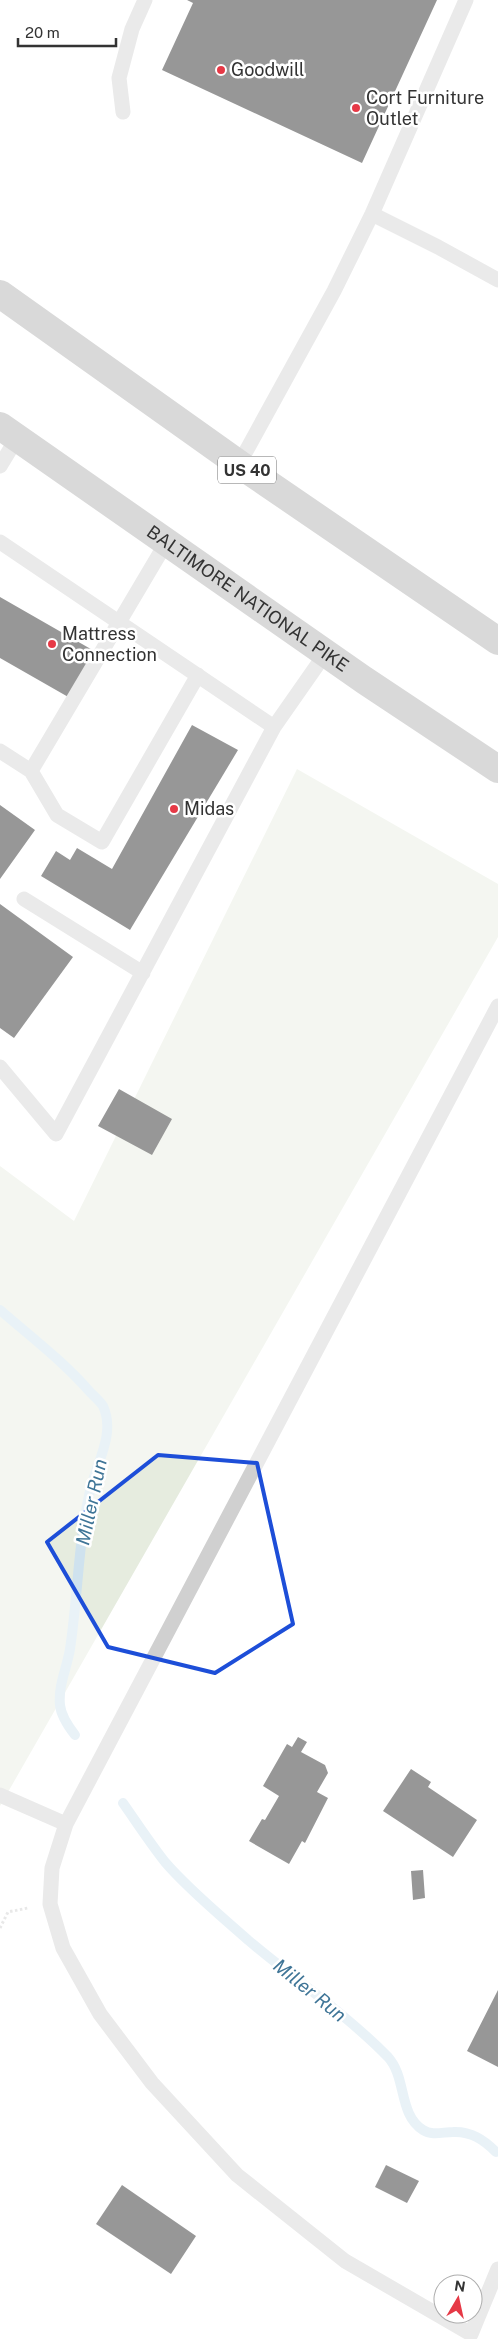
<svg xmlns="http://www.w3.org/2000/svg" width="498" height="2339" font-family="'Public Sans',sans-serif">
<rect width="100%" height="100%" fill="#fff"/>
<path fill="#e6ecdf" d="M 297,769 L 498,884 L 498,937 L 0,1806 L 0,1166 L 74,1221 Z"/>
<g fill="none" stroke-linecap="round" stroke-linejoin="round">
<path stroke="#cfe2ee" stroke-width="10" d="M 0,1310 C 31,1337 63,1361 90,1392 C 94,1396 100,1401 103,1406 C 116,1434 96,1464 90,1491 C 78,1543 78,1596 70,1649 C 67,1668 58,1685 60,1705 C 61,1716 68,1726 75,1735
M 123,1803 C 137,1823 150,1843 165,1862 C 188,1889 221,1916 248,1940 C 294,1979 346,2014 388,2057 C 407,2078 398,2114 423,2130 C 432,2136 443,2132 453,2132 C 471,2131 484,2140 496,2152"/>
</g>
<path fill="#1a1a1a" d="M 187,0 L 437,0 L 362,163 L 162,70 L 193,3 Z
M 0,597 L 96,652 L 70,698 L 0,658 Z
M 192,725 L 238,750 L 130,930 L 41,876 L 56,851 L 70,860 L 77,848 L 112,869 Z
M 0,805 L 35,830 L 0,879 Z
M 0,904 L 73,957 L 14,1038 L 0,1028 Z
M 119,1089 L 172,1119 L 152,1155 L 98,1126 Z
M 298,1737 L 307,1742 L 301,1752 L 325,1765 L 328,1773 L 317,1792 L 328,1798 L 305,1843 L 302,1841 L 289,1864 L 249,1841 L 262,1819 L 265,1820 L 279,1796 L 263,1786 L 287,1744 L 292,1747 Z
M 411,1769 L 431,1782 L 428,1787 L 477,1820 L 453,1857 L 383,1811 Z
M 423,1870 L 425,1898 L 413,1900 L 411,1871 Z
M 498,1990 L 498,2067 L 467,2051 Z
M 386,2165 L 419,2181 L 407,2203 L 375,2187 Z
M 122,2185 L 196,2236 L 171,2274 L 96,2224 Z"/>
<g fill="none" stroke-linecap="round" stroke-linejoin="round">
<path stroke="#cdcdcd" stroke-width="3" stroke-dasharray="2.5 2.5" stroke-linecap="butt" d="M 0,1928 L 8,1912 L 28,1908"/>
<path stroke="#d0d0d0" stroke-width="15" d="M 123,112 L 119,78 L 132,29 L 145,0
M 372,214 L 438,247 L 498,280
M 239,464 L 334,291 L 372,214 L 466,0
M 0,466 L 17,438
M 0,542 L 274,727 L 325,654
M 0,751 L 31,771 L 57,815 L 102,842 L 198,675
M 31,771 L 166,543
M 24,899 L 143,973
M 498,1006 L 66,1824 L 52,1868 L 50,1904 L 63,1948 L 100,2014 L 152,2083 L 237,2175 L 345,2261 L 471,2334 L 498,2269
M 0,1067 L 56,1134 L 274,727
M 0,1795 L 66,1824"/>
<g stroke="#ababab" stroke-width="28">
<path d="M 0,294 L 239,464 L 498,641"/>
<path id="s1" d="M 0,426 L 364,680 L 498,769"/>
</g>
</g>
<path d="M0 0H498V2339H0ZM 158,1455 L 257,1463 L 293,1624 L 215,1673 L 108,1647 L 47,1542 Z" fill="#fff" fill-opacity=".55" fill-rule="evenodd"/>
<path fill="none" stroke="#1d4ed8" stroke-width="4" stroke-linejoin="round" d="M 158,1455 L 257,1463 L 293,1624 L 215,1673 L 108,1647 L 47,1542 Z"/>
<g fill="#e63946" stroke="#fff" stroke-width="2">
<circle cx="221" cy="70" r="5"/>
<circle cx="356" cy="108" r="5"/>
<circle cx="52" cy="644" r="5"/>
<circle cx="174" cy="809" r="5"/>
</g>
<g text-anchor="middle" stroke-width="5" stroke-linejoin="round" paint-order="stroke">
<rect fill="#fff" stroke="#707070" stroke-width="1" x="218" y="456.5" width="58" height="27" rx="4"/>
<g font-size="16" font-weight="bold" fill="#333">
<text x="247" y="476">US 40</text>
</g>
<g font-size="18" fill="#333" stroke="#fff" text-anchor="start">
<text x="231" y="76">Goodwill</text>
<text x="366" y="104">Cort Furniture<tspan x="366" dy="21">Outlet</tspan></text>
<text x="62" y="640">Mattress<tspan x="62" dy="21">Connection</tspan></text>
<text x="184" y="815">Midas</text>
</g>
<g font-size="18" fill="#333" stroke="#fff">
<text dy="6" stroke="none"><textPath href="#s1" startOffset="302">BALTIMORE NATIONAL PIKE</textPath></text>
</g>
<g font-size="19" font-style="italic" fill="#3f7597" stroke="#fff">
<text transform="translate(91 1502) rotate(-78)" y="7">Miller Run</text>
<text transform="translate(310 1990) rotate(39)" y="7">Miller Run</text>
</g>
</g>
<g transform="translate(458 2299) rotate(9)"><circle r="24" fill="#ffffff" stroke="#adadad"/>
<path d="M0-4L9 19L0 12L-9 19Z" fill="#e63946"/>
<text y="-8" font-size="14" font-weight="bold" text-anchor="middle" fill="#333333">N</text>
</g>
<path d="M18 38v8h98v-8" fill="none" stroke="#333333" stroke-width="2.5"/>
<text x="25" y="38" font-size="15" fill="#333333" stroke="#ffffff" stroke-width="4" paint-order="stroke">20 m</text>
</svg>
